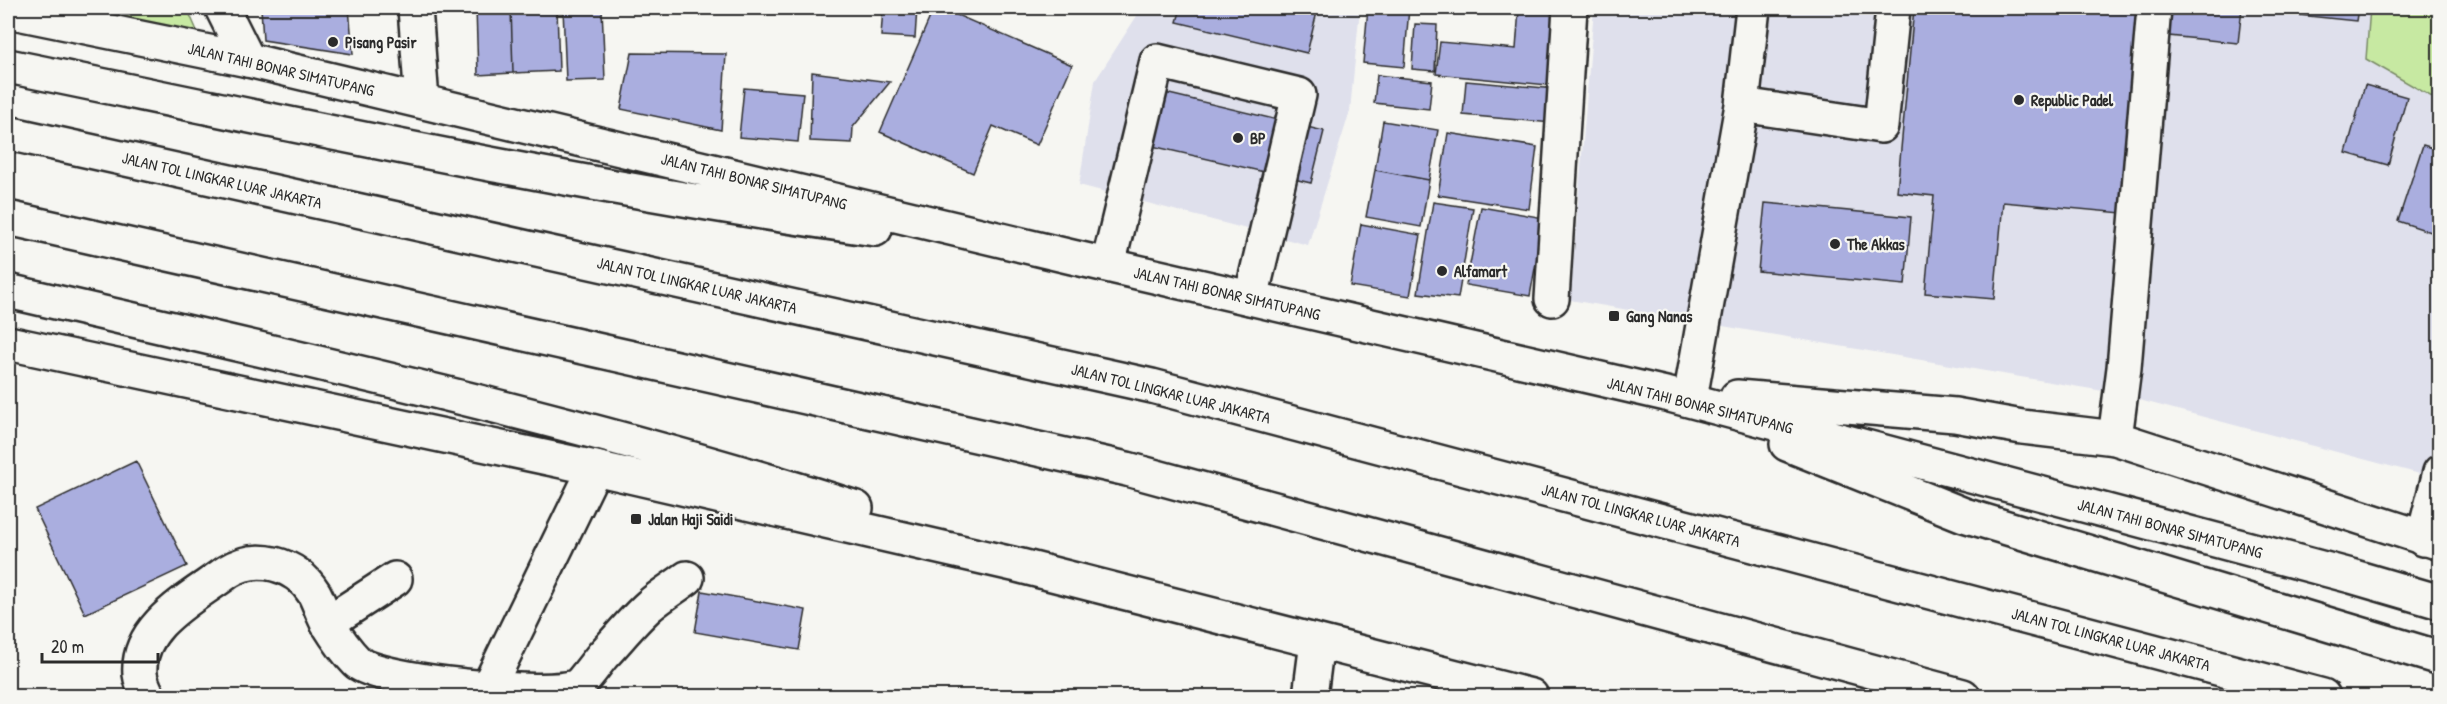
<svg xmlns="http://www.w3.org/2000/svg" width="2447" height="704" font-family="'Patrick Hand',sans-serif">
<rect width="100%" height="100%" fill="#f6f6f2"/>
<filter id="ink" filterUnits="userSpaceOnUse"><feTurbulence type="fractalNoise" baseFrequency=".0167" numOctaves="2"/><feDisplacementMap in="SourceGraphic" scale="12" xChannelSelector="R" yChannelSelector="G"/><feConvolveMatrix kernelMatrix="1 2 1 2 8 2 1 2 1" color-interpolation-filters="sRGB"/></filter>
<g filter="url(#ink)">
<path fill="#dfe0ec" d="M 1142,8 L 1360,8 L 1350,111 L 1308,245 L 1079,185 L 1095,81 Z
M 1594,8 L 2370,8 L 2366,59 L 2439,101 L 2439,479 L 2109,392 L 1570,300 Z"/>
<path fill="#c7e9a2" stroke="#798a66" stroke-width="1.5" d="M 84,8 L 187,8 L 198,33 L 72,14 Z
M 2370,8 L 2439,8 L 2439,101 L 2366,59 Z"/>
<path fill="#aaaedf" stroke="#2b2b2b" stroke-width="1.5" d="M 261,8 L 349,8 L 353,54 L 263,40 Z
M 476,8 L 511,8 L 513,73 L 478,75 Z
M 511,8 L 557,8 L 559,71 L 513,73 Z
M 563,8 L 602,8 L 605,80 L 566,81 Z
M 725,8 L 780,8 L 781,10 L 725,12 Z
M 883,8 L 917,8 L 915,38 L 881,36 Z
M 934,8 L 941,8 L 1072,65 L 1037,145 L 993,126 L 973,173 L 880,132 Z
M 1181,8 L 1318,8 L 1307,53 L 1177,22 Z
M 1368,8 L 1409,8 L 1404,67 L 1363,63 Z
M 1914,8 L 2141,8 L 2122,213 L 2003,202 L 1994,299 L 1925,293 L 1934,196 L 1897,192 Z
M 2172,8 L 2242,8 L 2238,43 L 2169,36 Z
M 2281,8 L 2358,8 L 2356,21 L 2280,13 Z
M 1519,9 L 1565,14 L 1558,86 L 1436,74 L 1440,42 L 1516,49 Z
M 1415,24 L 1437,25 L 1435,71 L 1412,69 Z
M 632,53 L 726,54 L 721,130 L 621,109 Z
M 812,72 L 890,82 L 853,127 L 852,143 L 810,141 Z
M 1377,75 L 1432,81 L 1429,109 L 1374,103 Z
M 1466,81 L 1556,89 L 1552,123 L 1463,115 Z
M 2365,85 L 2407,97 L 2388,165 L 2346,153 Z
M 744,88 L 803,93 L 798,142 L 739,137 Z
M 1165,93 L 1324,131 L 1311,183 L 1152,146 Z
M 1383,121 L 1438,130 L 1429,180 L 1375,170 Z
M 1448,133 L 1537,147 L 1529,209 L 1438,195 Z
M 2423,145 L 2440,150 L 2440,235 L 2398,221 Z
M 1375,170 L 1429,180 L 1421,227 L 1366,217 Z
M 1433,202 L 1473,208 L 1458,298 L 1418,293 Z
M 1765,203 L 1911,217 L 1905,285 L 1758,271 Z
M 1481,207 L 1544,218 L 1530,296 L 1466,285 Z
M 1361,224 L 1421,235 L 1410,296 L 1350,286 Z
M 136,461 L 187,566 L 85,614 L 35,509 Z
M 702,591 L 806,610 L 799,650 L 695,632 Z"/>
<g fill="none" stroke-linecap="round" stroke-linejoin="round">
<defs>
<path id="minor" d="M 222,8 L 248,60
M 415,8 L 422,101
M 1742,105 L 1881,126 L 1893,8
M 1108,265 L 1157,61 L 1299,95 L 1251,298
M 1552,299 L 1570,8
M 1691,393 L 1742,105 L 1753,8
M 2115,438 L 2124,368 L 2154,8
M 2423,539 L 2440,472
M 327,623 L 395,579
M 148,696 C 145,690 141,682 140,674 C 136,625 194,597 227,572 C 257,553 295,563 314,593 C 319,602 322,613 327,622 C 335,635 347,652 357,662 C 376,681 552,699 577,686 C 583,682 597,662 603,655 C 619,638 633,620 650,605 C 662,595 675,587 687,578
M 484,696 L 595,468
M 1310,696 L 1317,642"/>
<path id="highway" d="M 8,11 L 248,60 L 1072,257 L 1666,394 L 2351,576 L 2440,602
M 8,66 C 296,125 583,188 875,229
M 8,133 L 1152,386 L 2323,696
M 8,218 L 1127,469 L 1963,696
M 8,291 C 292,357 578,419 856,508
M 8,343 L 595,468 L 1017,565 L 1531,696
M 1737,397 L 1955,415 L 2022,427 L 2115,438 L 2440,543
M 1787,444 L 1964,515 L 2440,658"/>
</defs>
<use href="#minor" stroke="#2b2b2b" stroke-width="38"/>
<use href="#highway" stroke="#2b2b2b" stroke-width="38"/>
<use href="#minor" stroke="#f6f6f2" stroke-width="33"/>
<use href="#highway" stroke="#f6f6f2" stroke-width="33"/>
</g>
</g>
<g fill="#2b2b2b" stroke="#f6f6f2" stroke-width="2">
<circle cx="333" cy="42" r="6"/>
<circle cx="2019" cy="100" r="6"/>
<circle cx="1238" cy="138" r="6"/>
<circle cx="1835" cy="244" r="6"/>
<circle cx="1442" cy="271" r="6"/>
<rect x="1608" y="310" width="12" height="12" rx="3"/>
<rect x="630" y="513" width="12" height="12" rx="3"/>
</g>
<g text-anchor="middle" stroke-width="4.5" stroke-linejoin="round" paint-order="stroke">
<g font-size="16" font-weight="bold" fill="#2b2b2b" stroke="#f6f6f2" text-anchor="start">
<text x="345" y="48">Pisang Pasir</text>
<text x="2031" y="106">Republic Padel</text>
<text x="1250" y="144">BP</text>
<text x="1847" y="250">The Akkas</text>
<text x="1454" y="277">Alfamart</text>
<text x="1626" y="322">Gang Nanas</text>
<text x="648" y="525">Jalan Haji Saidi</text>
</g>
<g font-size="16" fill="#2b2b2b" stroke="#f6f6f2">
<text transform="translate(281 69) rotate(13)" y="6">JALAN TAHI BONAR SIMATUPANG</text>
<text transform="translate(222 180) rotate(13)" y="6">JALAN TOL LINGKAR LUAR JAKARTA</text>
<text transform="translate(754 181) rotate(14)" y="6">JALAN TAHI BONAR SIMATUPANG</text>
<text transform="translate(697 285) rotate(13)" y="6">JALAN TOL LINGKAR LUAR JAKARTA</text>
<text transform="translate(1227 293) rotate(13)" y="6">JALAN TAHI BONAR SIMATUPANG</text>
<text transform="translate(1171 393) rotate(14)" y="6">JALAN TOL LINGKAR LUAR JAKARTA</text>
<text transform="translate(1700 405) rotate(14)" y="6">JALAN TAHI BONAR SIMATUPANG</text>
<text transform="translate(1641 515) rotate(15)" y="6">JALAN TOL LINGKAR LUAR JAKARTA</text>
<text transform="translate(2170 528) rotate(15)" y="6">JALAN TAHI BONAR SIMATUPANG</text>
<text transform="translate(2111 639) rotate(15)" y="6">JALAN TOL LINGKAR LUAR JAKARTA</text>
</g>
</g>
<rect width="2447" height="704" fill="none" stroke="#f6f6f2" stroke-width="30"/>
<rect x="15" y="15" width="2417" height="674" fill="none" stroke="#2b2b2b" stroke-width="2" filter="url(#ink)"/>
<path d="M42 653v9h116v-9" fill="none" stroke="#2b2b2b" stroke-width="3"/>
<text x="51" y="653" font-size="18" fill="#2b2b2b" stroke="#f6f6f2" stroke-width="4.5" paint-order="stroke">20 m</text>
</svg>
